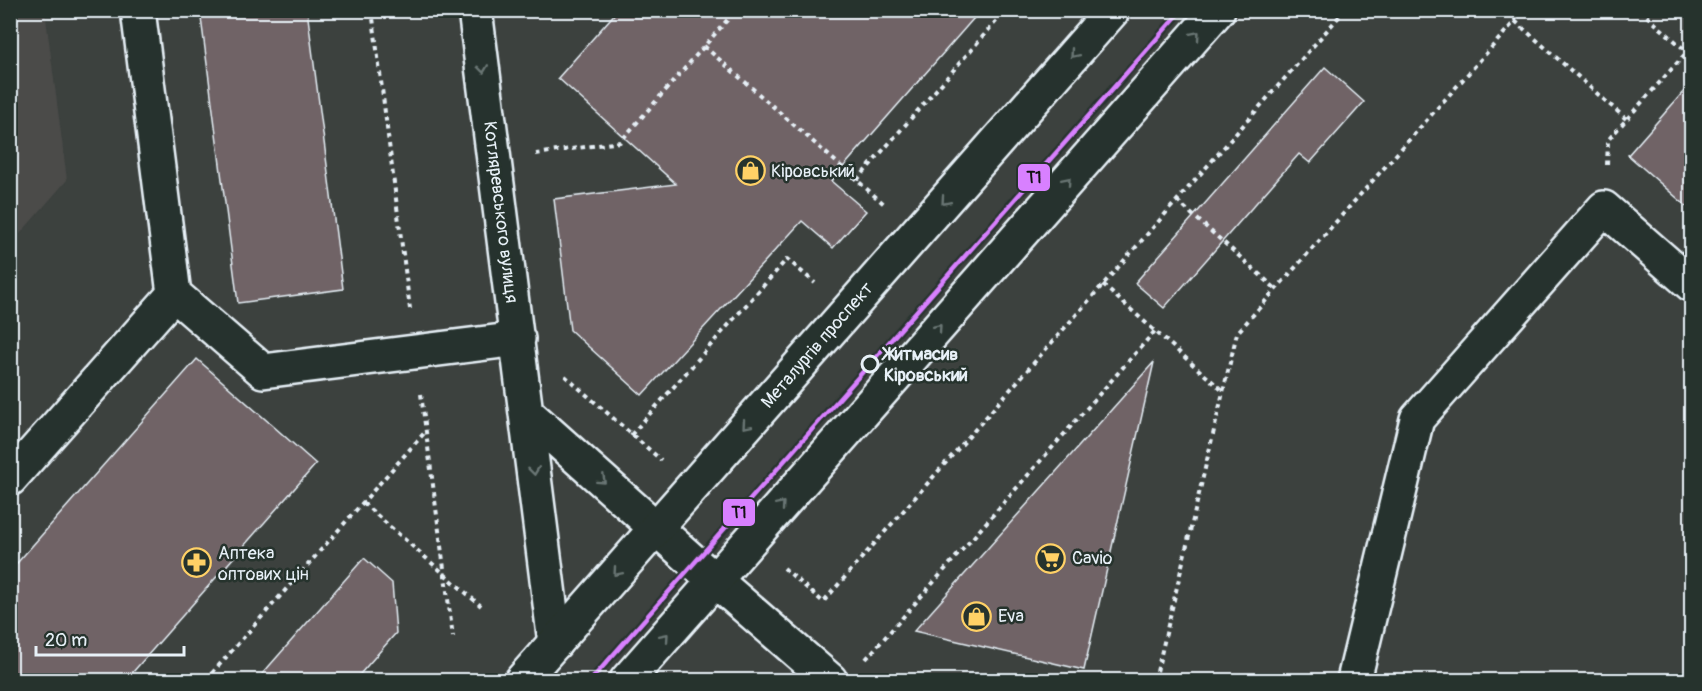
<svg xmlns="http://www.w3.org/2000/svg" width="1702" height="691" font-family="Pangolin,sans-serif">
<rect width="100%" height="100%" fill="#3c413e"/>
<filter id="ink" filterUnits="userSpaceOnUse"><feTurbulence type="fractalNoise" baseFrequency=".0167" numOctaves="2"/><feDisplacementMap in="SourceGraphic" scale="12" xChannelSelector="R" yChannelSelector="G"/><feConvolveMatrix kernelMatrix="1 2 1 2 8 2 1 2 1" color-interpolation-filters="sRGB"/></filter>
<g filter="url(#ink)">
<path fill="#4b4b4a" d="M 11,10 L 45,11 L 67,180 L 11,244 Z"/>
<path fill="#6f6366" stroke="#e8f1f8" stroke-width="1.5" d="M 200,10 L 307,10 L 343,289 L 238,303 Z
M 618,10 L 981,10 L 831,181 L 866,211 L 833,248 L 802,221 L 642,395 L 570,330 L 554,199 L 676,184 L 558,78 Z
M 1325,67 L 1364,102 L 1310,163 L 1299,154 L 1164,308 L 1135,283 Z
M 1692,82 L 1692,211 L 1628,155 Z
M 197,359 L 316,464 L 125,681 L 10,681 L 10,571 Z
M 1154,362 L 1084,670 L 914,631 Z
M 364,558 L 392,583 L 396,633 L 354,681 L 256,681 Z"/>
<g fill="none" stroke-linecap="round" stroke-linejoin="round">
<defs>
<path id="minor" d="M 138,10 L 174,294 L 263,371 L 518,339
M 475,10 L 555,643
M 527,413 L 695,563 L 830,680
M 10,479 L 174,294
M 1354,680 L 1417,419 L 1604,208 L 1692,285"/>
<path id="major" d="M 522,680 L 1113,10
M 627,680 L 1218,10"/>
</defs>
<use href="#minor" stroke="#e8f1f8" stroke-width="38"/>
<use href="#major" stroke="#e8f1f8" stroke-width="38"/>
<path stroke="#e8f1f8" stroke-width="4" stroke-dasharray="4.5 4.5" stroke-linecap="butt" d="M 372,10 L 410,309
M 1640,10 L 1692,56
M 1515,21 L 1626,119
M 704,46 L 884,204
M 536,154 L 620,142 L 736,10
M 1607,165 L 1608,140 L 1687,52
M 857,180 L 1006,10
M 1177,201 L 1276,289
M 1103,285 L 1223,391
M 565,376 L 661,460
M 421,394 L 453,637
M 631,435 L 787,259 L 815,283
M 363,503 L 481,606
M 784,568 L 823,602 L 1345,10
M 866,659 L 1155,331
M 206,680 L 426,431
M 1155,680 L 1237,333 L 1515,21 L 1516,10"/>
<use href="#minor" stroke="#26332d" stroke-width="33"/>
<use href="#major" stroke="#26332d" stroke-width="33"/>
<defs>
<path id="tram-1" d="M 591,680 L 1182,10"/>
</defs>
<use href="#tram-1" stroke="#26332d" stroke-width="9"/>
<use href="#tram-1" stroke="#d880ff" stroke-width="4.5"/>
</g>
<defs><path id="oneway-chevron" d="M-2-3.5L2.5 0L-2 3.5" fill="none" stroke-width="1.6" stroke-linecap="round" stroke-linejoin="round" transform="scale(1.5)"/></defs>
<g stroke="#6a7674">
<use href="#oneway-chevron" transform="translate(1196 35) rotate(-49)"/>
<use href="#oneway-chevron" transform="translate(1074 54) rotate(131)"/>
<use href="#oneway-chevron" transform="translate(483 69) rotate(83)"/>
<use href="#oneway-chevron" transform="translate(1067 181) rotate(-49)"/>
<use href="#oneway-chevron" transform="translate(945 201) rotate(131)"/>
<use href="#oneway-chevron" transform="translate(938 328) rotate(-49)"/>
<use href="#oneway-chevron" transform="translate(746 425) rotate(131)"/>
<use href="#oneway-chevron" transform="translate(534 471) rotate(83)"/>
<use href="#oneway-chevron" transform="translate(602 480) rotate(42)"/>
<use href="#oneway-chevron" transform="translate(781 505) rotate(-49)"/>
<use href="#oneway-chevron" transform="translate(617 572) rotate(131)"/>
<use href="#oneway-chevron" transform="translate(665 637) rotate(-49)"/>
</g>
</g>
<defs>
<symbol id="shop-ring" viewBox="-11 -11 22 22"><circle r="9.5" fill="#26332d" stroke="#ffd166" stroke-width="1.5"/><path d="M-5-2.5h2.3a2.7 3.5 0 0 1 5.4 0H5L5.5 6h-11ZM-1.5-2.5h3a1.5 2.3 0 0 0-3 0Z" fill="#ffd166"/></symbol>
<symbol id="supermarket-ring" viewBox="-11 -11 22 22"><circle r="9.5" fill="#26332d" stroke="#ffd166" stroke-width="1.5"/><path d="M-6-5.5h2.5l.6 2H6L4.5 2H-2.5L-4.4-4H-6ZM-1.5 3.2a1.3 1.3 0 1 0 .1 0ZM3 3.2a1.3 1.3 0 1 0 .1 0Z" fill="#ffd166"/></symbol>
<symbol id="pharmacy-ring" viewBox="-11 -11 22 22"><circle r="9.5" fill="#26332d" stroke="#ffd166" stroke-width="1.5"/><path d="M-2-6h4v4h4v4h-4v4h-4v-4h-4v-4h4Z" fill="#ffd166"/></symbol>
</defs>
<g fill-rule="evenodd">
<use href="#shop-ring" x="734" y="154" width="33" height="33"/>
<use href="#supermarket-ring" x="1034" y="542" width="33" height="33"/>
<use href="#pharmacy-ring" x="180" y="546" width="33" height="33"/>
<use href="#shop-ring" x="960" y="600" width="33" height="33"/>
</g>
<circle fill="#26332d" stroke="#e8f1f8" stroke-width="3" cx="870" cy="364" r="8"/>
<g text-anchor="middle" stroke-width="5" stroke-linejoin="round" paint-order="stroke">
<g font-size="18" fill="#e8f1f8" stroke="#26332d" text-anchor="start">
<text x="771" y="177">Кіровський</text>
<text x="218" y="559">Аптека<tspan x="218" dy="21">оптових цін</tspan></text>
<text x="1072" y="564">Cavio</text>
<text x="998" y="622">Eva</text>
</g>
<g font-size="18" fill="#e8f1f8" stroke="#26332d">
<text transform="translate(501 212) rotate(83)" y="6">Котляревського вулиця</text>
<text transform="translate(817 345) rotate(-49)" y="6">Металургів проспект</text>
</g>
<g font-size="18" font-weight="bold" fill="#e8f1f8" stroke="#26332d" text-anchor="start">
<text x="884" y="360">Житмасив<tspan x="884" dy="21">Кіровський</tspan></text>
</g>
</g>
<g stroke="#26332d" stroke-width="2">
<rect x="1017" y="163" width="34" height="29" rx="6" fill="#d880ff"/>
<rect x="722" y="498" width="34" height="29" rx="6" fill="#d880ff"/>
</g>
<g font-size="16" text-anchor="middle" font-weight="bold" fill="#111">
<text x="1034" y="183">T1</text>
<text x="739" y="518">T1</text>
</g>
<rect width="1702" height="691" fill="none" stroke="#26332d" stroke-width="36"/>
<rect x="18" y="18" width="1666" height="655" fill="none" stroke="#e8f1f8" stroke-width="2" filter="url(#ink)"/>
<path d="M36 646v9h148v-9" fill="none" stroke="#e8f1f8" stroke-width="3"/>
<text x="45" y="646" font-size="18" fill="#e8f1f8" stroke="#26332d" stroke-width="4.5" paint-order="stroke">20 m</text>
</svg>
